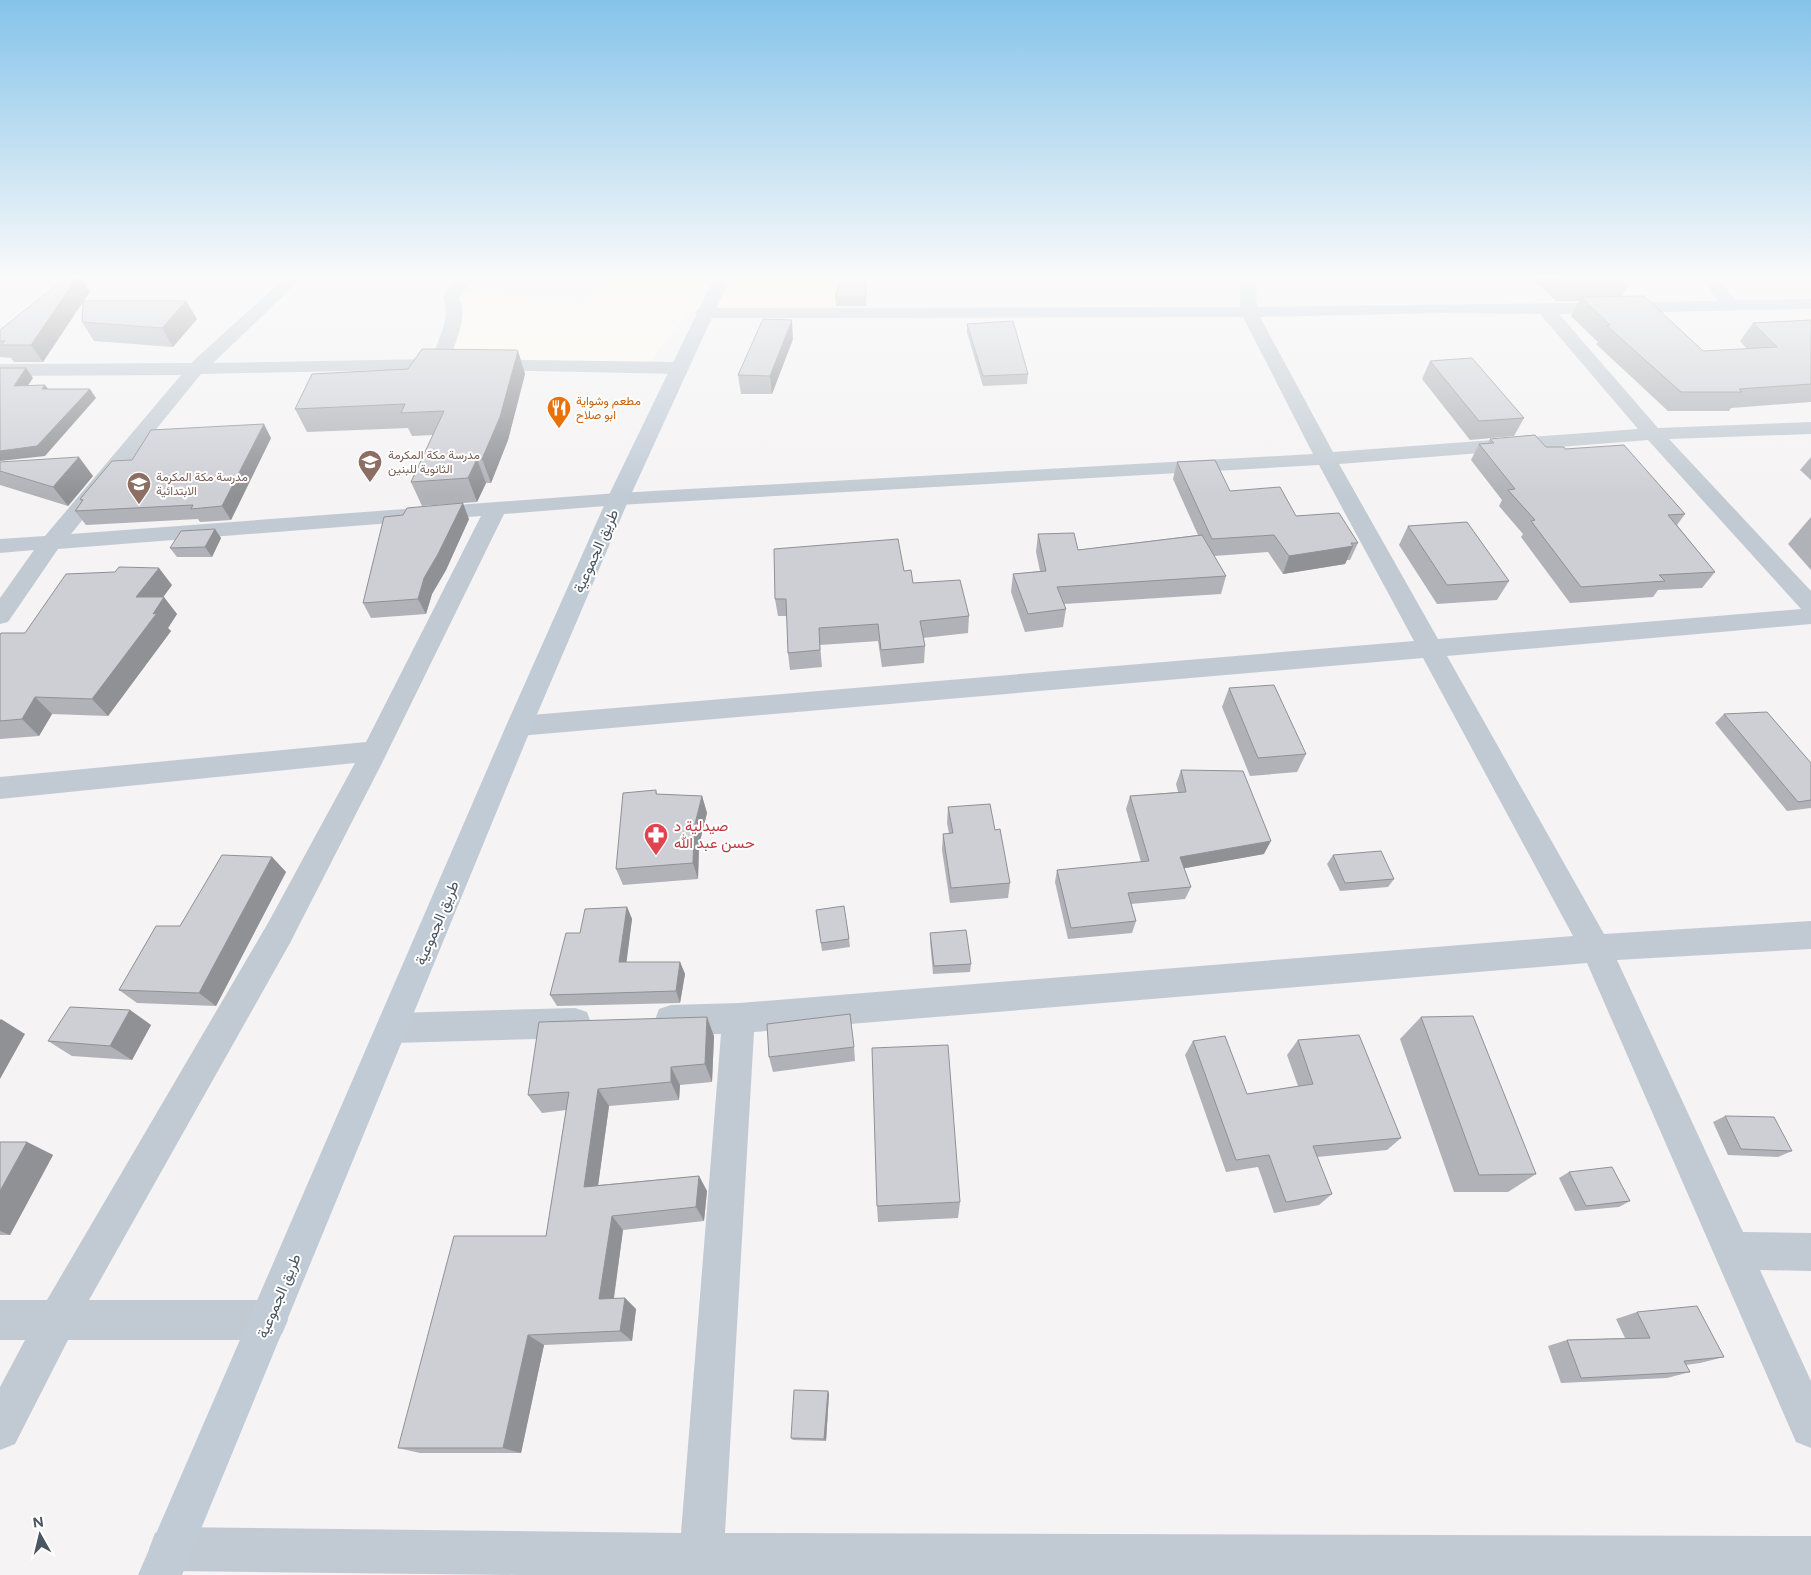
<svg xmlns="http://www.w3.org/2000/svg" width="1811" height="1575" font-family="Figtree,Vazirmatn,sans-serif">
<rect width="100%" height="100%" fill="#f5f3f3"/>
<path fill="#fdf9ef" d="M 604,276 L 863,276 L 849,305 L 823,309 L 795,307 L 689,311 L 646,367 L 439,364 L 453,292 L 587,302 Z"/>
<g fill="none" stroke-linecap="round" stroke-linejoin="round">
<path fill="#c1cad2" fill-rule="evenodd" d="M 80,276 L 98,276 L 6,342 L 0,343 L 0,330 Z
M 287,276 L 304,276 L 213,363 L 432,359 C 437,341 452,316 443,299 L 447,288 L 461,276 L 478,276 L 461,294 L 459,299 C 469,316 455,341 450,359 L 679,362 L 686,364 L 688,368 L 686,372 L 679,374 L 439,369 L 201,374 L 71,534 L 618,493 L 1313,454 L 1243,317 L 704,318 L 698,317 L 695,313 L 698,309 L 704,308 L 1240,307 L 1240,276 L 1256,276 L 1257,307 L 1718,301 L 1700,276 L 1716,276 L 1735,300 L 1811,299 L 1811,309 L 1559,314 L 1658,428 L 1811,422 L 1811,434 L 1669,439 L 1811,591 L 1811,624 L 1447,656 L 1604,934 L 1811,921 L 1811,949 L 1617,960 L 1743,1232 L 1811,1233 L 1811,1271 L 1760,1270 L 1811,1381 L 1811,1448 L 1796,1442 L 1587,963 L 754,1032 L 725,1533 L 1811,1536 L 1811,1575 L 520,1575 L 171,1571 L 155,1565 L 149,1549 L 155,1533 L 171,1527 L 681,1533 L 721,1034 L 671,1035 L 659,1031 L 655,1020 L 659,1009 L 671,1005 L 739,1003 L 1573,936 L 1423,658 L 519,736 L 510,733 L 506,726 L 510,719 L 519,716 L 1414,641 L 1319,465 L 618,505 L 504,514 L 382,763 L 290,943 L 89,1300 L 268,1300 L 282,1306 L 288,1320 L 282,1334 L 268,1340 L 68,1340 L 15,1444 L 0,1450 L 0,1387 L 25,1340 L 0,1340 L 0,1300 L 47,1300 L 268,923 L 355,763 L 0,799 L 0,777 L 366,742 L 481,516 L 58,549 L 8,622 L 0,624 L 0,598 L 34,550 L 0,553 L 0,539 L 45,536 L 181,375 L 0,376 L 0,364 L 191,363 ZM 1443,313 L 1540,314 L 1638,429 L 1333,452 L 1260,317 ZM 1648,440 L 1801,609 L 1438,639 L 1339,464 Z
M 575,1008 L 587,1012 L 591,1023 L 587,1034 L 575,1038 L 393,1043 L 381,1039 L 377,1028 L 381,1017 L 393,1013 Z"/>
<path fill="#c1cbd6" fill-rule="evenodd" d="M 715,276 L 731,276 L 629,499 L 532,726 L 182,1575 L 138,1575 L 506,726 L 607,499 Z"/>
</g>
<path fill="#b0b2b7" d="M 842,276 L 867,276 L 866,306 L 836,306 L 835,297 Z
M 1045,276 L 1087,276 L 1086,278 Z
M 1497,276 L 1618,276 L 1628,285 L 1621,297 L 1703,351 L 1747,349 L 1740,341 L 1753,323 L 1811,320 L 1811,402 L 1731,408 L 1729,411 L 1668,411 L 1596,344 L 1598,342 L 1571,316 L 1579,301 L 1556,301 L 1531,277 L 1499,278 Z
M 90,291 L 84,301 L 186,301 L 197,319 L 173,347 L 94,341 L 82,322 L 83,302 L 43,362 L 14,362 L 11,358 L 0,357 L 0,330 Z
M 967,324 L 1028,374 L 1027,384 L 983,386 L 967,333 Z
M 793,339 L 772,394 L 741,394 L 738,375 Z
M 518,351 L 525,374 L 508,440 L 491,483 L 486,483 L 477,502 L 422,506 L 411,482 L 433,435 L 412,436 L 408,428 L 307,432 L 295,409 L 408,369 Z
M 1430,361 L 1524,418 L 1514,436 L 1470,440 L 1422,379 Z
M 271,438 L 231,520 L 200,522 L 198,519 L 86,525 L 75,511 L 82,502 L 80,499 L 132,460 Z
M 1490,439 L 1546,447 L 1565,449 L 1685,514 L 1677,525 L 1715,572 L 1702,588 L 1658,590 L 1653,597 L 1570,603 L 1521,537 L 1523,534 L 1499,506 L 1502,500 L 1471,460 L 1479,444 L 1488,443 Z
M 1811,457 L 1811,480 L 1800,470 Z
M 0,462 L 93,476 L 68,506 L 0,485 Z
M 1177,462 L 1230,491 L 1296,516 L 1358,543 L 1350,560 L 1347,560 L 1345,564 L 1283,574 L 1268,552 L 1214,556 L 1226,576 L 1221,594 L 1064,604 L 1066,609 L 1063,627 L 1025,632 L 1011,592 L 1013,574 L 1040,571 L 1036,552 L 1038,534 L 1078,550 L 1198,535 L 1173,479 Z
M 1811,517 L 1811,570 L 1788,544 Z
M 469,519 L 446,570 L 432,594 L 426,614 L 371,618 L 363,603 Z
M 1408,526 L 1509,581 L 1497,600 L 1437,604 L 1399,545 Z
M 215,529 L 221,538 L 212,557 L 177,557 L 170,548 Z
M 904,571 L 913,583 L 969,616 L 968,633 L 923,638 L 925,646 L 924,663 L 882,667 L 878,641 L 820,645 L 822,667 L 790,670 L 788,653 L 787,616 L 778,616 L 775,599 Z
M 172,585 L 163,597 L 177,614 L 168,628 L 171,631 L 108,716 L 52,714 L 39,736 L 0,739 L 0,635 L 25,633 Z
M 1229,688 L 1306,754 L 1297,772 L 1250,776 L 1222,707 Z
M 1724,714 L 1811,763 L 1811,808 L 1787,811 L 1715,723 Z
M 1181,770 L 1264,854 L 1184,868 L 1191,887 L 1185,899 L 1131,904 L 1136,921 L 1132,933 L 1068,939 L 1055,882 L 1057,870 L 1141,862 L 1126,809 L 1130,796 L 1178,792 L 1176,784 Z
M 656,790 L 657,794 L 702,796 L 707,813 L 699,845 L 698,879 L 623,885 L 616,869 Z
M 948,807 L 995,830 L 1010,883 L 1008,898 L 950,903 L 942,850 L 943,834 L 949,833 L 947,823 Z
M 1333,855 L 1394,879 L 1388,887 L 1340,891 L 1327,864 Z
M 272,857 L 286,872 L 216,1006 L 137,1003 L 119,990 L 180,926 Z
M 627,907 L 632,919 L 626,962 L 680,962 L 685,974 L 680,1003 L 557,1006 L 550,995 L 580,933 Z
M 816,910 L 849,939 L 850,947 L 822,951 Z
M 930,933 L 971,964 L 970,972 L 933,974 L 930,941 Z
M 130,1010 L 151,1025 L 132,1060 L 72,1056 L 48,1041 Z
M 1421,1017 L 1536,1174 L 1508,1192 L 1454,1192 L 1400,1039 Z
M 714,1036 L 712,1082 L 680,1085 L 679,1100 L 609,1106 L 598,1185 L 699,1176 L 707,1191 L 704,1221 L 623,1230 L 614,1299 L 625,1298 L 636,1309 L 632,1341 L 544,1345 L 521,1453 L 420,1453 L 398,1448 L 546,1236 L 566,1110 L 542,1113 L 528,1095 Z
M 1298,1040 L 1401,1138 L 1387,1150 L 1317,1157 L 1332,1194 L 1319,1205 L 1274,1213 L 1258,1167 L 1226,1172 L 1185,1055 L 1193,1041 L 1247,1094 L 1298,1086 L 1287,1055 Z
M 854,1047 L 855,1061 L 773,1072 L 769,1057 Z
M 1725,1116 L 1792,1151 L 1778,1157 L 1728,1155 L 1713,1122 Z
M 0,1142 L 27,1142 L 53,1155 L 10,1235 L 0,1235 Z
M 1569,1172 L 1630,1201 L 1619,1207 L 1575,1211 L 1559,1178 Z
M 960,1202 L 958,1218 L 878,1222 L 877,1206 Z
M 1637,1312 L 1724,1357 L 1700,1363 L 1686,1365 L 1690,1372 L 1667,1378 L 1561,1383 L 1548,1346 L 1567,1340 L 1625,1338 L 1616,1319 Z
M 828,1391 L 829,1394 L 826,1441 L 793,1440 L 791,1438 Z"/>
<path fill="#909195" d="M 78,276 L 80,276 L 90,291 L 43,362 L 31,345 Z
M 186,301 L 197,319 L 173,347 L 162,328 Z
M 792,320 L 793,339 L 772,394 L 770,376 Z
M 518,351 L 525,374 L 508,440 L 491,483 L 482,459 Z
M 26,368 L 33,378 L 21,396 L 14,386 Z
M 45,385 L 52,394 L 42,389 Z
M 90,389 L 96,398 L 45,456 L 0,461 L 0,451 Z
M 264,424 L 271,438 L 231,520 L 222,506 Z
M 79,457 L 93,476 L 68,506 L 53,487 Z
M 477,459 L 486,483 L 477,502 L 468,478 Z
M 463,503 L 469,519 L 446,570 L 432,594 L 426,614 L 418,599 L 424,578 Z
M 215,529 L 221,538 L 212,557 L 205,547 Z
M 1353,546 L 1345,564 L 1283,574 L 1289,556 Z
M 159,568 L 172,585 L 150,615 L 136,597 Z
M 164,597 L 177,614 L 168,628 L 171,631 L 108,716 L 92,699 Z
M 35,697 L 52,714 L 39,736 L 22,719 Z
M 702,796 L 707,813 L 699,845 L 698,879 L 693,863 L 694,828 Z
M 1271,841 L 1264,854 L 1175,870 L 1180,857 Z
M 272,857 L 286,872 L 216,1006 L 199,993 Z
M 627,907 L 632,919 L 625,974 L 619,962 Z
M 680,962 L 685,974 L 680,1003 L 676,991 Z
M 130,1010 L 151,1025 L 132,1060 L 110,1046 Z
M 707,1017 L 714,1036 L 712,1082 L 705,1064 Z
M 1,1019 L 25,1034 L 0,1079 L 0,1020 Z
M 671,1067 L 680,1085 L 679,1100 L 671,1082 Z
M 598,1089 L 609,1106 L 596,1201 L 584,1187 Z
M 27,1142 L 53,1155 L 10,1235 L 0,1231 L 0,1191 Z
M 699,1176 L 707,1191 L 704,1221 L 696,1207 Z
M 612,1216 L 623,1230 L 612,1310 L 599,1299 Z
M 625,1298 L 636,1309 L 632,1341 L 620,1331 Z
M 528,1335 L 544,1345 L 521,1453 L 503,1448 Z
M 828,1391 L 829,1394 L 826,1441 L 824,1439 Z"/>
<path fill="#cdcfd5" stroke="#909195" d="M 68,276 L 78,276 L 31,345 L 1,345 L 5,341 L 0,341 L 0,330 Z
M 842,276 L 866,276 L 865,297 L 835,297 Z
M 1554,276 L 1618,276 L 1628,285 L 1564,286 Z
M 1644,296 L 1703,351 L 1777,347 L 1753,323 L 1811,320 L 1811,384 L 1739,389 L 1742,392 L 1681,392 L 1607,326 L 1610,325 L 1581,297 Z
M 83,301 L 186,301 L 162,328 L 82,322 Z
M 763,319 L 792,320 L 770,376 L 738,375 Z
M 1013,321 L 1028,374 L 983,376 L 967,324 Z
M 422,349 L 516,350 L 518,351 L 500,417 L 482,459 L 477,459 L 468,478 L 411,482 L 444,411 L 401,413 L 405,404 L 295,409 L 312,374 L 408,369 Z
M 1472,358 L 1524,418 L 1479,421 L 1430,361 Z
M 0,368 L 26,368 L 14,386 L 45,385 L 42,389 L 90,389 L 37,446 L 0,451 Z
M 264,424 L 222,506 L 191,509 L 193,505 L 75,511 L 83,500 L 80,499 L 112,461 L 132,460 L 151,430 Z
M 1535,435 L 1546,447 L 1564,447 L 1565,449 L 1624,445 L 1685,514 L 1668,515 L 1715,572 L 1659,575 L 1665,581 L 1581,587 L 1531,521 L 1535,520 L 1508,490 L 1515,489 L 1479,444 L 1494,443 L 1490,439 Z
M 79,457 L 53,487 L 0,471 L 0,462 Z
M 1215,460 L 1230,491 L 1280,487 L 1296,516 L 1339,513 L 1358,543 L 1351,543 L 1353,546 L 1289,556 L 1274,535 L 1212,539 L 1177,462 Z
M 463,503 L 438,554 L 424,578 L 418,599 L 363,603 L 384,517 L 403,515 L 407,508 Z
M 1467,522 L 1509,581 L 1447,585 L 1408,526 Z
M 215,529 L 205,547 L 170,548 L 181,531 Z
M 1074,533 L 1078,550 L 1202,535 L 1226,576 L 1057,587 L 1066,609 L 1028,614 L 1013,574 L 1046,571 L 1038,534 Z
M 898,539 L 904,571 L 911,570 L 913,583 L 960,580 L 969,616 L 920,621 L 925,646 L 881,650 L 878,624 L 819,628 L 820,650 L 788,653 L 786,599 L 775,599 L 774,549 Z
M 119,567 L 159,568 L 136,597 L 164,597 L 153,614 L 157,613 L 92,699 L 35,697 L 22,719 L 0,721 L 0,635 L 1,633 L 25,633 L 66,574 L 115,572 Z
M 1274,685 L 1306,754 L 1258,758 L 1229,688 Z
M 1767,712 L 1811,763 L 1811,800 L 1798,802 L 1724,714 Z
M 1181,770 L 1243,771 L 1271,841 L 1180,857 L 1191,887 L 1128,893 L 1136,921 L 1071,928 L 1057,870 L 1149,861 L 1130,796 L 1186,792 Z
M 656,790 L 656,794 L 702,796 L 694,828 L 693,863 L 616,869 L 623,793 Z
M 990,804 L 995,830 L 1000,829 L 1010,883 L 951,888 L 943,834 L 953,833 L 948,807 Z
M 1381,851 L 1394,879 L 1345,883 L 1333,855 Z
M 222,855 L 272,857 L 199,993 L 119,990 L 156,926 L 180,926 Z
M 844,906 L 849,939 L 821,943 L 816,910 Z
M 627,907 L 619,962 L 680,962 L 676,991 L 550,995 L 566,933 L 580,933 L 585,909 Z
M 966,930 L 971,964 L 934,966 L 930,933 Z
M 70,1007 L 130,1010 L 110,1046 L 48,1041 Z
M 850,1014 L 854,1047 L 769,1057 L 767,1024 Z
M 1473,1016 L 1536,1174 L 1479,1175 L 1421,1017 Z
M 707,1017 L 705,1064 L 671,1067 L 671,1082 L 598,1089 L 584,1187 L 699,1176 L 696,1207 L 612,1216 L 599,1299 L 625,1298 L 620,1331 L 528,1335 L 503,1448 L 398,1448 L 454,1236 L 546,1236 L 569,1092 L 528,1095 L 539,1022 Z
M 1359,1035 L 1401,1138 L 1313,1146 L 1332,1194 L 1286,1202 L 1269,1155 L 1236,1160 L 1193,1041 L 1225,1036 L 1247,1094 L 1313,1084 L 1298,1040 Z
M 948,1045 L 960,1202 L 877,1206 L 872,1048 Z
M 1725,1116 L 1774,1117 L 1792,1151 L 1741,1149 Z
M 0,1142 L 27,1142 L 0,1191 Z
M 1612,1167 L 1630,1201 L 1586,1206 L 1569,1172 Z
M 1697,1306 L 1724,1357 L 1684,1361 L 1690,1372 L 1581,1378 L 1567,1340 L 1650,1338 L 1637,1312 Z
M 794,1390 L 828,1391 L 824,1439 L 791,1438 Z"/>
<linearGradient id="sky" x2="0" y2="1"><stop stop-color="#85c3ea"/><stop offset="0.56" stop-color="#fafafa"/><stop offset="1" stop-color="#fafafa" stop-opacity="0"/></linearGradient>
<rect width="1811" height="496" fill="url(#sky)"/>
<defs>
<symbol id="restaurant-pin" viewBox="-11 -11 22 30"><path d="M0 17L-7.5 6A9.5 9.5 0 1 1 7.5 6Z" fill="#e8710a" stroke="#fff"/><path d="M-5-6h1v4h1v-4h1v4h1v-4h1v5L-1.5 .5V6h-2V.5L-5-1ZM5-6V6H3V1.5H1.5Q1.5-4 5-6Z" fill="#fff"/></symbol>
<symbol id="school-pin" viewBox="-11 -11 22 30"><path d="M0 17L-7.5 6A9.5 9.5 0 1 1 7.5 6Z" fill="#8d6e63" stroke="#fff"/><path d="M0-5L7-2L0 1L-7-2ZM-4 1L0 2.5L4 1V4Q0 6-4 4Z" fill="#fff"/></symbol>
<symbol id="pharmacy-pin" viewBox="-11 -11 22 30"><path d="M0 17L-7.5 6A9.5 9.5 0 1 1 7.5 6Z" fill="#e0444e" stroke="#fff"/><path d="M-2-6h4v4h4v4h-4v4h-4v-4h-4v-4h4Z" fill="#fff"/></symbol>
</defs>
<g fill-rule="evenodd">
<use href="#restaurant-pin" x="545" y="394" width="28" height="38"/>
<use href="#school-pin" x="356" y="448" width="28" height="38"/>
<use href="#school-pin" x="125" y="470" width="28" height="38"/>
<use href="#pharmacy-pin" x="642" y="821" width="28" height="38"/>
</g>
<g text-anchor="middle" stroke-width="4" stroke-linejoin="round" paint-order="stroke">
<g font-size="12" fill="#c56008" stroke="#fff" text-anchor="start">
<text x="576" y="405">مطعم وشواية<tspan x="576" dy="14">ابو صلاح</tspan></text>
</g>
<g font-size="12" fill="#785e54" stroke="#fff" text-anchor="start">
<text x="388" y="459">مدرسة مكة المكرمة<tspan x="388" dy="14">الثانوية للبنين</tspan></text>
<text x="156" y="481">مدرسة مكة المكرمة<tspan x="156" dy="14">الابتدائية</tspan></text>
</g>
<g font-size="15" fill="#4a5661" stroke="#fff">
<text transform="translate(596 551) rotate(-66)" y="5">طريق الجموعية</text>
<text transform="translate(437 923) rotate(-67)" y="5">طريق الجموعية</text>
<text transform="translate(279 1296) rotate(-67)" y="5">طريق الجموعية</text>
</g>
<g font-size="15" fill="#be3a42" stroke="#fff" text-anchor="start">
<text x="674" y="831">صيدلية د<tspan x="674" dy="17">حسن عبد الله</tspan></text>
</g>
</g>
<g transform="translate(40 1535) rotate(352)" stroke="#ffffff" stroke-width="4" paint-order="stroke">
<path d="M0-4L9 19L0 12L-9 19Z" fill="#4a5661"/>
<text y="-8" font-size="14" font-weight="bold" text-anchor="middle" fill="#4a5661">N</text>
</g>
</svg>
